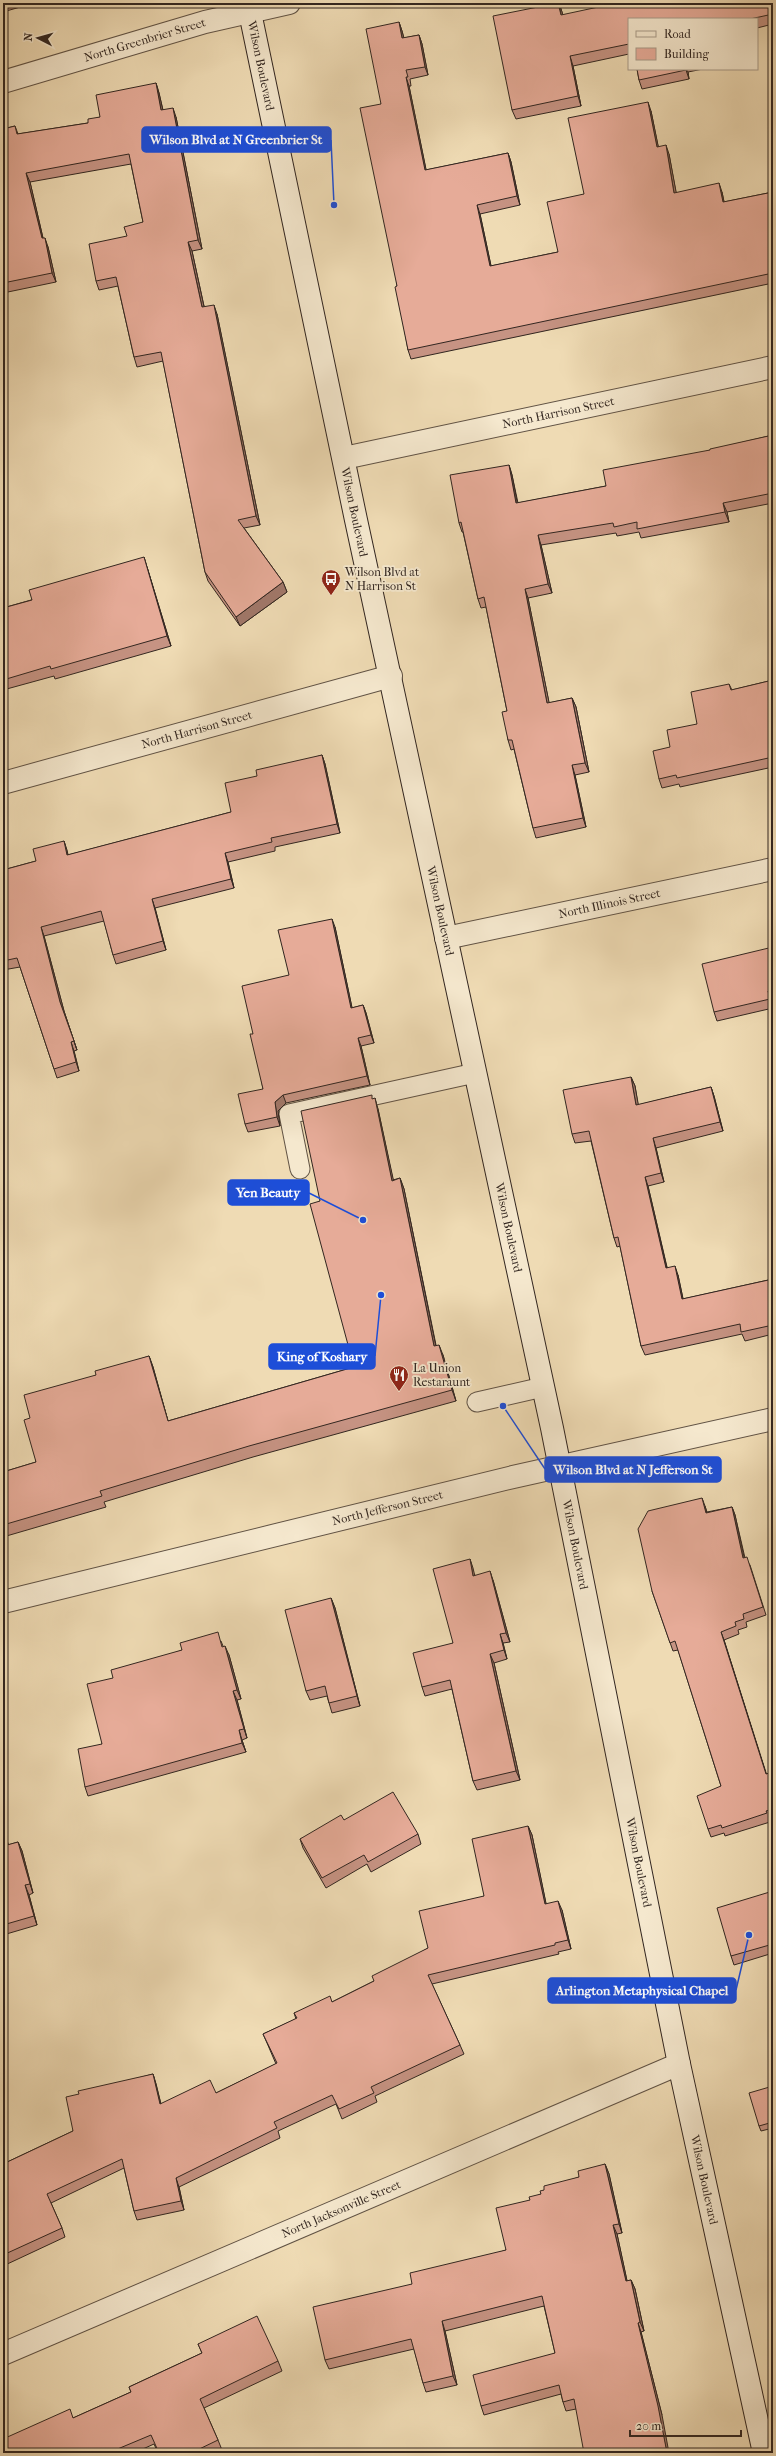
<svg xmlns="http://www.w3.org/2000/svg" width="776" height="2456" font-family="'IM FELL French Canon',serif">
<rect width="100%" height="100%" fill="#efdbb4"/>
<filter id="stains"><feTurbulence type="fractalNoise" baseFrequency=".005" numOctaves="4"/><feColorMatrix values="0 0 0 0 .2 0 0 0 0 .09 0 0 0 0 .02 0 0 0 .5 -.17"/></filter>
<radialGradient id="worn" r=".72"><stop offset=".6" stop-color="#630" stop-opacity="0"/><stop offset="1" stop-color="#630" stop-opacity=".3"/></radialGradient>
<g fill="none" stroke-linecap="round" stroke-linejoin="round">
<defs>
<path id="service" d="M 300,1169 L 289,1114 L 475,1073
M 477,1402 L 543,1387"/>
<g id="minor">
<path id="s1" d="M 3,82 L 205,22 L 289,3"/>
<path id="s2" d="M 344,458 L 773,367"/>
<path id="s3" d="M 446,938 L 773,869"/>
<path id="s4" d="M 3,1602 L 513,1477 L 773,1419"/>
<path id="s5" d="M 3,2354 L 679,2064"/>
</g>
<g id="tertiary">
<path id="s6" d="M 3,783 L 391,676"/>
</g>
<g id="secondary">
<path id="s7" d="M 248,3 L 356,520 L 552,1428 L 679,2064 L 764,2453"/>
</g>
</defs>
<use href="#service" stroke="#615345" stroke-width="21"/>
<use href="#minor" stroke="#615345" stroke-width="24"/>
<use href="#tertiary" stroke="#615345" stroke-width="24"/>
<use href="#secondary" stroke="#322620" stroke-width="24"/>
<use href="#service" stroke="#f5e8ce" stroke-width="19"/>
<use href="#minor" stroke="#f5e8ce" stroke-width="22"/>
<use href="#tertiary" stroke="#f5e8ce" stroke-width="22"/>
<use href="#secondary" stroke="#f5e8ce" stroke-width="22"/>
</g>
<path fill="#c69383" stroke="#322620" d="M 3,3 L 34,3 L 3,12 Z
M 559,3 L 563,15 L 773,3 L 773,24 L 757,28 L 757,19 L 629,19 L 629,54 L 573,66 L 581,106 L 516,119 L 512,110 Z
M 399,22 L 402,31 L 404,38 L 419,35 L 422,44 L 428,75 L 410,79 L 411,86 L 409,86 L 426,170 L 508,153 L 511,162 L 520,205 L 480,214 L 491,266 L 558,252 L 584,194 L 651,111 L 658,146 L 669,154 L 676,193 L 722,192 L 724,202 L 773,192 L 773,283 L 411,359 L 408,350 L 397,286 L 381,104 Z
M 637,69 L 703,69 L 688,72 L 689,79 L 642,89 L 639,80 Z
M 156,83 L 159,93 L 163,110 L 176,117 L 202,249 L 192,251 L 204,306 L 217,314 L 260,525 L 244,528 L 283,582 L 287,592 L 240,626 L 208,581 L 205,572 L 163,361 L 137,367 L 134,357 L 118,286 L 99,290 L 96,281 L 127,236 L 143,222 L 131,164 L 30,182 L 43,238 L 48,247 L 56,282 L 3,293 L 3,129 L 15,126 L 18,134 L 88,123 L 100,117 Z
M 773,435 L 773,503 L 727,512 L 729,522 L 641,538 L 639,532 L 617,536 L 616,533 L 541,545 L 552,593 L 528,598 L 549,703 L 572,698 L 576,707 L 589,772 L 575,775 L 586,827 L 536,838 L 533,828 L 514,749 L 511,750 L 508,740 L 507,711 L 486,607 L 481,608 L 478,599 L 463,532 L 462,532 L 459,523 L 509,465 L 512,475 L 518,503 L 606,486 L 710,450 Z
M 147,567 L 171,646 L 55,679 L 54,676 L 3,690 L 3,608 Z
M 773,680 L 773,767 L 680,787 L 679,784 L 662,788 L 659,779 L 670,747 L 697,724 L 729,684 L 732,690 Z
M 322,755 L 325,764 L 340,833 L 275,847 L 275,851 L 228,862 L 234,888 L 155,908 L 166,950 L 116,964 L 113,955 L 104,921 L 44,936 L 64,1011 L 77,1050 L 74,1051 L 79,1071 L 57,1078 L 20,967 L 3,970 L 3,870 L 36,861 L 64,841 L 68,855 L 231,812 L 257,776 Z
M 335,927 L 352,1008 L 363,1005 L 366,1013 L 374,1043 L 361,1046 L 370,1085 L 286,1103 L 278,1111 L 280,1126 L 248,1132 L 245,1124 L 263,1089 L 253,1034 L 289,975 Z
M 773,947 L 773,1000 L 771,1000 L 773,1008 L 717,1021 L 714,1012 Z
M 631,1077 L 635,1086 L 638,1105 L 711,1087 L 714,1096 L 723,1131 L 656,1148 L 664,1182 L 648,1186 L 667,1267 L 678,1275 L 683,1299 L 773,1279 L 773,1334 L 745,1341 L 742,1334 L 645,1355 L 641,1346 L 620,1246 L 617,1247 L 614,1238 L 591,1141 L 575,1143 L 572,1134 Z
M 373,1099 L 378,1109 L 393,1180 L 400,1178 L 404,1189 L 436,1345 L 443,1355 L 456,1401 L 253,1457 L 104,1502 L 106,1507 L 3,1537 L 3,1472 L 36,1462 L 30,1418 L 96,1375 L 149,1356 L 153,1367 L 168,1421 L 354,1367 L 320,1201 Z
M 705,1506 L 707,1512 L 732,1507 L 735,1515 L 745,1558 L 750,1565 L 766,1615 L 746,1622 L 747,1627 L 738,1630 L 739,1634 L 724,1640 L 766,1774 L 773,1772 L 773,1818 L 769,1819 L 770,1822 L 725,1836 L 724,1833 L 711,1837 L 708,1829 L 721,1786 L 678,1650 L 673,1651 L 652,1591 Z
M 470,1559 L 474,1575 L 493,1580 L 510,1642 L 503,1643 L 507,1659 L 494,1663 L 520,1780 L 477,1790 L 473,1781 L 452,1689 L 425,1696 L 422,1687 L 453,1643 Z
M 331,1598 L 335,1608 L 360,1706 L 332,1713 L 327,1696 L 310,1700 L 306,1691 Z
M 221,1641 L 223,1646 L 229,1655 L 241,1699 L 237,1700 L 247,1738 L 242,1740 L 246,1752 L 88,1796 L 85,1787 L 102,1744 L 113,1678 L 182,1650 Z
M 344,1820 L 418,1834 L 421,1844 L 371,1872 L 367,1864 L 326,1888 L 303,1848 L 300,1839 Z
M 3,1826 L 8,1845 L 18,1842 L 22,1851 L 33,1893 L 29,1895 L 37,1925 L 3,1935 Z
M 528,1826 L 532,1835 L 546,1904 L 562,1910 L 571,1949 L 558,1952 L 559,1954 L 432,1984 L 460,2045 L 464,2054 L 375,2096 L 377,2102 L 342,2119 L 336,2104 L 278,2131 L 280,2138 L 179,2187 L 184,2210 L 137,2220 L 134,2211 L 124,2168 L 51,2203 L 62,2228 L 65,2237 L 3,2266 L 3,2164 L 73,2131 L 79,2094 L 153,2074 L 156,2084 L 161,2104 L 216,2093 L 276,2064 L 267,2043 L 263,2034 L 296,2019 L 294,2013 L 332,2002 L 374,1981 L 428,1948 L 484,1896 Z
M 773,1891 L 773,1953 L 734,1965 L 731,1956 Z
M 773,2086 L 773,2128 L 761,2131 L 759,2126 Z
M 605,2164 L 609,2174 L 622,2233 L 617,2234 L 627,2281 L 631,2280 L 635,2289 L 644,2331 L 641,2332 L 662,2415 L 576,2409 L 566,2411 L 563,2402 L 561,2394 L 484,2415 L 481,2406 L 555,2353 L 544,2306 L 445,2331 L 457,2385 L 426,2392 L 423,2383 L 414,2349 L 329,2369 L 325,2360 L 412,2284 L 506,2250 L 530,2200 L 541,2194 L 544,2190 L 579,2177 Z
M 198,2344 L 278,2361 L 282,2371 L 204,2408 L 218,2440 L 222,2450 L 215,2453 L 158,2453 L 154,2444 L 134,2453 L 3,2453 L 73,2418 L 131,2392 L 129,2387 L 202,2353 Z"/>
<path fill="#a1786a" stroke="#322620" d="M 559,3 L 562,12 L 565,24 L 561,15 Z
M 399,22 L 402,31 L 406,47 L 402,38 Z
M 419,35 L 422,44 L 428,75 L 425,67 Z
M 570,56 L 573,66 L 581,106 L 578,96 Z
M 686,69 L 688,72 L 689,79 L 686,70 Z
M 406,77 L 409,86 L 428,179 L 425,170 Z
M 156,83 L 159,93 L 165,120 L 161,110 Z
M 648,102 L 651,111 L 660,155 L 657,147 Z
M 173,108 L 176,117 L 202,249 L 198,240 Z
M 666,145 L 669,154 L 678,202 L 674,193 Z
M 508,153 L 511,162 L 520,205 L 517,196 Z
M 26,173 L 30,182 L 45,247 L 42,238 Z
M 719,183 L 722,192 L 726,211 L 723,202 Z
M 477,205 L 480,214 L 493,275 L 490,266 Z
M 45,238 L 48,247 L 56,282 L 52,273 Z
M 188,242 L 192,251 L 206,316 L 202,307 Z
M 214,305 L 217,314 L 260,525 L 256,516 Z
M 509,465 L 512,475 L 519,512 L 516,503 Z
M 723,503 L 727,512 L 729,522 L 725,512 Z
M 538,535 L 541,545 L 552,593 L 548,584 Z
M 144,557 L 147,567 L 171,646 L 167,636 Z
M 283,582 L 287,592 L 240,626 L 236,617 Z
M 525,589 L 528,598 L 551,712 L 547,703 Z
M 572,698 L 576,707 L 589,772 L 585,763 Z
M 322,755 L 325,764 L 340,833 L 337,824 Z
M 572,765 L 575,775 L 586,827 L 583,818 Z
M 64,841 L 67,850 L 70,864 L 67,855 Z
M 225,853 L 228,862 L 234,888 L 231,879 Z
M 152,899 L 155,908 L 166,950 L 163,941 Z
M 332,919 L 335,927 L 354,1017 L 351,1008 Z
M 41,927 L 44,936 L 64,1011 L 77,1050 L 60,1002 Z
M 363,1005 L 366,1013 L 374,1043 L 371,1035 Z
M 358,1038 L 361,1046 L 370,1085 L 367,1076 Z
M 71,1042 L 74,1051 L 79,1071 L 76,1062 Z
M 631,1077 L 635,1086 L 640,1114 L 636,1105 Z
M 711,1087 L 714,1096 L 723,1131 L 720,1122 Z
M 283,1095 L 286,1103 L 278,1111 L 280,1126 L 277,1117 L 275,1102 Z
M 375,1098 L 378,1109 L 396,1192 L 392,1181 Z
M 653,1138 L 656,1148 L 664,1182 L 661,1173 Z
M 645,1177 L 648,1186 L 669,1277 L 666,1268 Z
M 400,1178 L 404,1189 L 438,1357 L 434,1346 Z
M 675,1266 L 678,1275 L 685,1308 L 682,1299 Z
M 439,1345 L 443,1355 L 456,1401 L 452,1390 Z
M 149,1356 L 153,1367 L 171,1432 L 168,1421 Z
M 702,1498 L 705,1506 L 709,1521 L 706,1513 Z
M 732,1507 L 735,1515 L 746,1566 L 743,1558 Z
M 470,1559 L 473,1568 L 477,1585 L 473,1576 Z
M 490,1571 L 493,1580 L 510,1642 L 506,1633 Z
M 331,1598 L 335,1608 L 360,1706 L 357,1696 Z
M 721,1632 L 724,1640 L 769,1782 L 766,1774 Z
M 500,1634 L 503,1643 L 507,1659 L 504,1650 Z
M 225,1646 L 229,1655 L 241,1699 L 237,1690 Z
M 490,1654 L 494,1663 L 520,1780 L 516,1771 Z
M 233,1691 L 237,1700 L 247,1738 L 244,1729 Z
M 239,1730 L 242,1740 L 246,1752 L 242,1743 Z
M 3,1826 L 11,1854 L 3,1829 Z
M 528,1826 L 532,1835 L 548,1913 L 545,1904 Z
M 18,1842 L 22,1851 L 33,1893 L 30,1884 Z
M 25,1885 L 29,1895 L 37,1925 L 34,1916 Z
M 558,1901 L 562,1910 L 571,1949 L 568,1940 Z
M 153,2074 L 156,2084 L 163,2113 L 160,2104 Z
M 605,2164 L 609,2174 L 622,2233 L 619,2224 Z
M 176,2178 L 179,2187 L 184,2210 L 181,2201 Z
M 613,2225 L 617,2234 L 629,2290 L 626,2281 Z
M 631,2280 L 635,2289 L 644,2331 L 640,2322 Z
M 442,2321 L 445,2331 L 457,2385 L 453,2376 Z
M 638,2323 L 641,2332 L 662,2415 L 669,2453 L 667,2453 Z"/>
<path fill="#e6ab98" stroke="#322620" d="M 558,3 L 561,15 L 617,3 L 773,3 L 773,14 L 750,19 L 629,19 L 629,44 L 570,56 L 578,96 L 512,110 L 493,16 Z
M 399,22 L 402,38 L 419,35 L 425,67 L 406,70 L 408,77 L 406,77 L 425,170 L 508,153 L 517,196 L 477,205 L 490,266 L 558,252 L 547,202 L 584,194 L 568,118 L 648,102 L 657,147 L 666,145 L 674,193 L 719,183 L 723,202 L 773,192 L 773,273 L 408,350 L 395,287 L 397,286 L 360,108 L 381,104 L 366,29 Z
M 637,69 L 686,69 L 686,70 L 639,80 Z
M 156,83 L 161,110 L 173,108 L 198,240 L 188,242 L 202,307 L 214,305 L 256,516 L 238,520 L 283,582 L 236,617 L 205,572 L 161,352 L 134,357 L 116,277 L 96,281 L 89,244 L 127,236 L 124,227 L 143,222 L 129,154 L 26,173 L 42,238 L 45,238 L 52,273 L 3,283 L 3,129 L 15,126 L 17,134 L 88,123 L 88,119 L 100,117 L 96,95 Z
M 773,435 L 773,493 L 723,503 L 725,512 L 637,529 L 637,522 L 614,527 L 613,523 L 538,535 L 548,584 L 525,589 L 547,703 L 572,698 L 585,763 L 572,765 L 583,818 L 533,828 L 512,740 L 508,740 L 502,712 L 507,711 L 484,597 L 478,599 L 461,522 L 459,523 L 450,475 L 509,465 L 516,503 L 606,486 L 603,470 L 710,450 L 710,449 Z
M 144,557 L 167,636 L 51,669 L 50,666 L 3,680 L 3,608 L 32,600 L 29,590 Z
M 773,680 L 773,757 L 677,778 L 676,775 L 659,779 L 653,751 L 670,747 L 667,730 L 697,724 L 691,692 L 729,684 L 731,690 Z
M 322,755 L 337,824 L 271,838 L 272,842 L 225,853 L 231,879 L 152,899 L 163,941 L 113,955 L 101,911 L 41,927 L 60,1002 L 74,1041 L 71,1042 L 76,1062 L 54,1069 L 17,958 L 3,961 L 3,870 L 36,861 L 33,849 L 64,841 L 67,855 L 231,812 L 225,783 L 257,776 L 256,770 Z
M 332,919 L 351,1008 L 363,1005 L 371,1035 L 358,1038 L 367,1076 L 283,1095 L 275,1102 L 277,1117 L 245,1124 L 238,1094 L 263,1089 L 250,1034 L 253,1034 L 242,986 L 289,975 L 278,930 Z
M 773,947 L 773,989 L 768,991 L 770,999 L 714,1012 L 702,964 Z
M 631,1077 L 636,1105 L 711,1087 L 720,1122 L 653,1138 L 661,1173 L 645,1177 L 666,1268 L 675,1266 L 682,1299 L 773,1279 L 773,1325 L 741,1332 L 740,1324 L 641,1346 L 618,1237 L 614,1238 L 589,1131 L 572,1134 L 563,1090 Z
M 372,1095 L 372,1099 L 375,1098 L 392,1181 L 400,1178 L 434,1346 L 439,1345 L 452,1390 L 249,1446 L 100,1491 L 102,1496 L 3,1525 L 3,1472 L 36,1462 L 24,1420 L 30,1418 L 24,1395 L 96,1375 L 95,1371 L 149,1356 L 168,1421 L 354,1367 L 310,1204 L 320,1201 L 301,1111 Z
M 702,1498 L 706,1513 L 732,1507 L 743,1558 L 747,1557 L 763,1607 L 743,1614 L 744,1619 L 735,1622 L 736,1626 L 721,1632 L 766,1774 L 773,1772 L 773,1809 L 766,1811 L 767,1813 L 722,1828 L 721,1825 L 708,1829 L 697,1796 L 721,1786 L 675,1641 L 670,1643 L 652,1591 L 638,1529 L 648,1511 Z
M 470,1559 L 473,1576 L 490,1571 L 506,1633 L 500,1634 L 504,1650 L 490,1654 L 516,1771 L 473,1781 L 450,1680 L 422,1687 L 413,1653 L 453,1643 L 433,1569 Z
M 331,1598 L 357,1696 L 329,1703 L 325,1686 L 306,1691 L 285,1610 Z
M 218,1632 L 222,1647 L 225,1646 L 237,1690 L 233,1691 L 244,1729 L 239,1730 L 242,1743 L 85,1787 L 78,1749 L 102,1744 L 87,1684 L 113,1678 L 111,1670 L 182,1650 L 180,1643 Z
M 393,1792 L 418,1834 L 368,1862 L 364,1855 L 322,1878 L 300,1839 L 341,1815 L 344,1820 Z
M 528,1826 L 545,1904 L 558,1901 L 568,1940 L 555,1943 L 555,1945 L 428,1975 L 460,2045 L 371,2087 L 374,2093 L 339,2109 L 332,2095 L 274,2122 L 277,2128 L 176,2178 L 181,2201 L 134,2211 L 122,2159 L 47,2194 L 62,2228 L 3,2255 L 3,2164 L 73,2131 L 66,2097 L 79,2094 L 78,2091 L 153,2074 L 160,2104 L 210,2080 L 216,2093 L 277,2063 L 263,2034 L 297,2018 L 294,2013 L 330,1996 L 332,2002 L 374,1981 L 372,1976 L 428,1948 L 419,1911 L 484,1896 L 472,1839 Z
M 3,1829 L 7,1845 L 18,1842 L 30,1884 L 25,1885 L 34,1916 L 3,1925 Z
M 773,1891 L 773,1944 L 731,1956 L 717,1908 Z
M 773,2086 L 773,2122 L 759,2126 L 749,2093 Z
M 605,2164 L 619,2224 L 613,2225 L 626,2281 L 631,2280 L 640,2322 L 638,2323 L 658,2406 L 667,2453 L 584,2453 L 574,2399 L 563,2402 L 559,2385 L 481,2406 L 473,2375 L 555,2353 L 542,2296 L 442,2321 L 453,2376 L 423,2383 L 411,2339 L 325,2360 L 313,2307 L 412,2284 L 410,2273 L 506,2250 L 496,2208 L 530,2200 L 529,2197 L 541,2194 L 540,2191 L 544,2190 L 544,2186 L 579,2177 L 578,2171 Z
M 257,2316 L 278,2361 L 200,2399 L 218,2440 L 191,2453 L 159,2453 L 151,2435 L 108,2453 L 3,2453 L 3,2439 L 70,2409 L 73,2418 L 131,2392 L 129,2387 L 202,2353 L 198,2344 Z"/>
<defs>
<symbol id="bus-pin" viewBox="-11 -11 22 30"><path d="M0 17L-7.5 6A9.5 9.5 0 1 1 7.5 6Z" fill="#8f2418" stroke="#f5e8ce"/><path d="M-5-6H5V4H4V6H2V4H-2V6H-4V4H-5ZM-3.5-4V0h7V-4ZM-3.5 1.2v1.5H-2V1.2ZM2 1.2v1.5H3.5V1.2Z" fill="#fff"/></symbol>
<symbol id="restaurant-pin" viewBox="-11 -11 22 30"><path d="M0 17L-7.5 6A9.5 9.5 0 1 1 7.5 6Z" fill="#8f2418" stroke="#f5e8ce"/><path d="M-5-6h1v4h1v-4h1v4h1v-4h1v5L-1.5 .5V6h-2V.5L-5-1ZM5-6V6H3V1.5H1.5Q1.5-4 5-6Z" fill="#fff"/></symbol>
</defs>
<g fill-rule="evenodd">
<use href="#bus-pin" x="320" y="568" width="22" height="30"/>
<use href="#restaurant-pin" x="388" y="1364" width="22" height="30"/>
</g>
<g text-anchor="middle" stroke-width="3.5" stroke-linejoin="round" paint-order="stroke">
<g font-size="12" fill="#322620" stroke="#f5e8ce">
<text dy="4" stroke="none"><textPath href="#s1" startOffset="148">North Greenbrier Street</textPath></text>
<text dy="4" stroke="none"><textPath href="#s7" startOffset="64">Wilson Boulevard</textPath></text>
<text dy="4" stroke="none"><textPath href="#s2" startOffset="219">North Harrison Street</textPath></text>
<text dy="4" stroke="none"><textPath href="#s7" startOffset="520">Wilson Boulevard</textPath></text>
<text dy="4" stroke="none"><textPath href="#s6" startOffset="201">North Harrison Street</textPath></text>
<text dy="4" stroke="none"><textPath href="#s3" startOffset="167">North Illinois Street</textPath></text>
<text dy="4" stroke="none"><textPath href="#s7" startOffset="928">Wilson Boulevard</textPath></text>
<text dy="4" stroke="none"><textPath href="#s7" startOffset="1252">Wilson Boulevard</textPath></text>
<text dy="4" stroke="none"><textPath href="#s4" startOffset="396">North Jefferson Street</textPath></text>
<text dy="4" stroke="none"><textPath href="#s7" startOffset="1576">Wilson Boulevard</textPath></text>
<text dy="4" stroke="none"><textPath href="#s7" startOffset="1900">Wilson Boulevard</textPath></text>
<text dy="4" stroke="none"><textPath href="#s7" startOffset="2224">Wilson Boulevard</textPath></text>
<text dy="4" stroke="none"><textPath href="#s5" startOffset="368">North Jacksonville Street</textPath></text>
</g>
<g font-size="12" fill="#322620" stroke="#f5e8ce" text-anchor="start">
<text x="345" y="576">Wilson Blvd at<tspan x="345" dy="14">N Harrison St</tspan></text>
<text x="413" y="1372">La Union<tspan x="413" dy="14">Restaraunt</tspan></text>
</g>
</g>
<path fill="none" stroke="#1d4ed8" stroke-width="1.5" d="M334 205L331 140M363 1220L309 1193M381 1295L375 1356M503 1406L545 1469M749 1935L736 1990"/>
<g fill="#1d4ed8" stroke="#f5e8ce" stroke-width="1.5">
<circle cx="334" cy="205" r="4"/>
<circle cx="363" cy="1220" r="4"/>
<circle cx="381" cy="1295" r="4"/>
<circle cx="503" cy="1406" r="4"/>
<circle cx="749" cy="1935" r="4"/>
</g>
<g fill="#1d4ed8" stroke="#1d4ed8" stroke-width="1.5">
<rect x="142" y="127" width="189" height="25" rx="4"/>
<rect x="228" y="1180" width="81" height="25" rx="4"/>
<rect x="269" y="1344" width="106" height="25" rx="4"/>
<rect x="545" y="1457" width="176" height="25" rx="4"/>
<rect x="548" y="1978" width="188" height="25" rx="4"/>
</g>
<g font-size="13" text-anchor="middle" font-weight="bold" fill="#fff">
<text x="236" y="144">Wilson Blvd at N Greenbrier St</text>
<text x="268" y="1197">Yen Beauty</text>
<text x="322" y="1361">King of Koshary</text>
<text x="633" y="1474">Wilson Blvd at N Jefferson St</text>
<text x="642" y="1995">Arlington Metaphysical Chapel</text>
</g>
<rect width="776" height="2456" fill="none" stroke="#efdbb4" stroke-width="16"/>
<rect x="4" y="4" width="768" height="2448" fill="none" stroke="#322620" stroke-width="2"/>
<rect x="8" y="8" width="760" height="2440" fill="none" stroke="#322620"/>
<rect x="628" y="18" width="130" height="52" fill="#f5e8ce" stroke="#a79a88"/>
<rect x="636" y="31" width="20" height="6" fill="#f5e8ce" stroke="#a79a88"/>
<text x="664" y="38" font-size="12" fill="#322620">Road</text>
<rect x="636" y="48" width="20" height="12" fill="#e6ab98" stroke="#a79a88"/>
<text x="664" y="58" font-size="12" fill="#322620">Building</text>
<g transform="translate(38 38) rotate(276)" stroke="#f5e8ce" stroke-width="3" paint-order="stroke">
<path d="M0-3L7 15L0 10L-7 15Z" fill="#322620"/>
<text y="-6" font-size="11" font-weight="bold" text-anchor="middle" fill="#322620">N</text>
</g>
<path d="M630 2430v6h111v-6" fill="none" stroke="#322620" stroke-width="2"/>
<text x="636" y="2430" font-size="12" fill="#322620" stroke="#f5e8ce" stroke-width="3" paint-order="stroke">20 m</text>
<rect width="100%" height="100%" filter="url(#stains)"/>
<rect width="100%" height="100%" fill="url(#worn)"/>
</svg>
